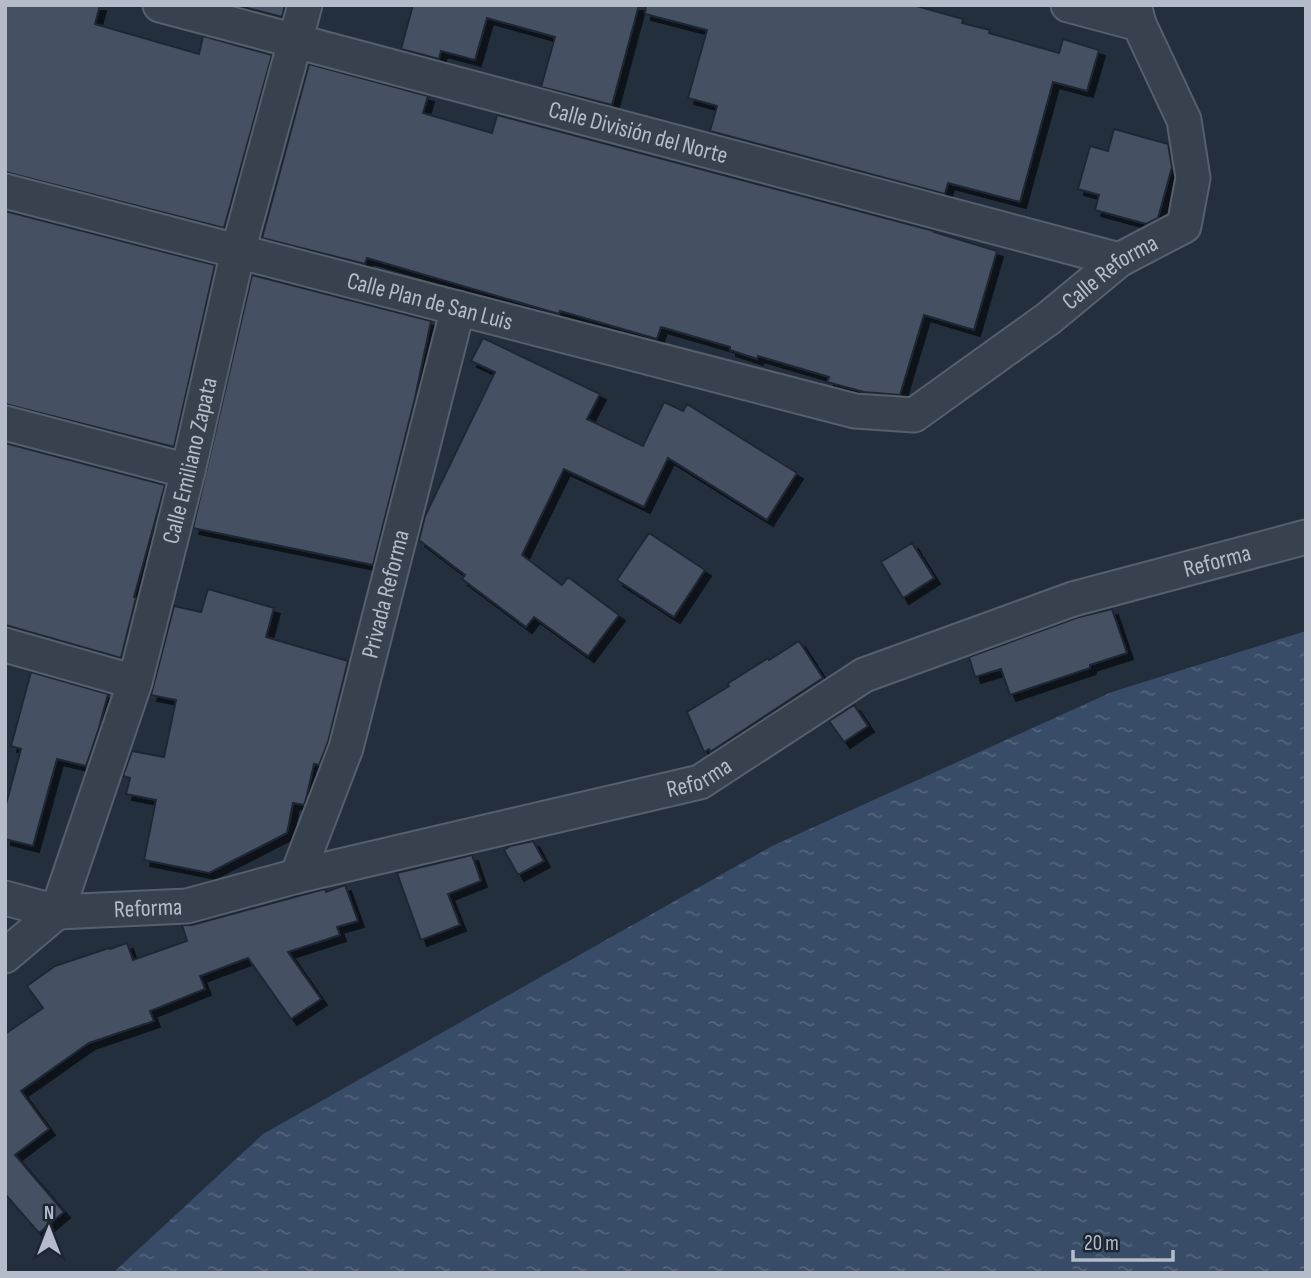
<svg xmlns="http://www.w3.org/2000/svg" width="1311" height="1278" font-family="'Sofia Sans Condensed',sans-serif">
<defs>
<pattern id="water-ripples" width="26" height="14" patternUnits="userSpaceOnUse" patternTransform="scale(1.75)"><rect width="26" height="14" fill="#394c67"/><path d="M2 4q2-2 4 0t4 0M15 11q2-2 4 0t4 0" fill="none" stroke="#53647b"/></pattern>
<filter id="shadow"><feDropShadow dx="6" dy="6" stdDeviation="0" flood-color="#0009"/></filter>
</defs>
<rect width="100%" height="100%" fill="#242f3e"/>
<path fill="url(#water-ripples)" d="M 1306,631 L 1306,1273 L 113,1273 L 263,1134 L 772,846 L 1112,692 Z"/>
<path fill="#455162" stroke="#1f2835" stroke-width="2" filter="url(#shadow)" d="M 5,5 L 100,5 L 95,24 L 199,54 L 203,36 L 272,55 L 224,228 L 5,172 Z
M 236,5 L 285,5 L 282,17 Z
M 413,5 L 639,5 L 612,105 L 541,87 L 555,37 L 487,18 L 475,60 L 441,51 L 439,59 L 401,49 Z
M 646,5 L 913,5 L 963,19 L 962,23 L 990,30 L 989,33 L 1059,53 L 1063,39 L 1099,50 L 1087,91 L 1053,82 L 1020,202 L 948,183 L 945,194 L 710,131 L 717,106 L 688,98 L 707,30 L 645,14 Z
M 309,64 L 428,96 L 423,113 L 492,133 L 497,115 L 934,231 L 934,232 L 997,251 L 974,330 L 924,315 L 900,395 L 864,392 L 827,382 L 829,377 L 758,356 L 757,359 L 730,350 L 730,347 L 661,327 L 657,339 L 560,311 L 559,314 L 367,258 L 365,264 L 262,238 Z
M 1114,129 L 1168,144 L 1172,167 L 1158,218 L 1146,224 L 1095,210 L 1099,195 L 1078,189 L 1090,146 L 1108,151 Z
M 5,211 L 215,265 L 174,447 L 5,404 Z
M 252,275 L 431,321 L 415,398 L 373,565 L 193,528 Z
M 483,338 L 600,394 L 587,419 L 643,446 L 664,402 L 683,411 L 687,404 L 797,473 L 767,520 L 668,458 L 644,507 L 564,469 L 522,555 L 562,585 L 568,577 L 619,615 L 588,656 L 534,617 L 526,627 L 462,579 L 465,575 L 419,540 L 425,516 L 495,372 L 471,361 Z
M 5,443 L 165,485 L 134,597 L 136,598 L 121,658 L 5,625 Z
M 649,533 L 705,570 L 674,617 L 617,580 Z
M 912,543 L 934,578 L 903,598 L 881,562 Z
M 208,589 L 274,608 L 266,637 L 348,661 L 328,742 L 319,765 L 314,764 L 307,795 L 304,805 L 293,803 L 287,833 L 209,873 L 144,860 L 156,800 L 126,794 L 130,778 L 123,776 L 132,751 L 164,757 L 176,700 L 151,695 L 174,606 L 201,612 Z
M 1112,609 L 1127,653 L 1090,665 L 1090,668 L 1010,695 L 1001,669 L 975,677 L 969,657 L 1079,617 Z
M 799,641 L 823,678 L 710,752 L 709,749 L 704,752 L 687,712 L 729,686 L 727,684 L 768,658 L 769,660 Z
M 31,672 L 108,694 L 99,728 L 86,766 L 57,759 L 33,846 L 5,839 L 5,808 L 21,749 L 11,746 Z
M 854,705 L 868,726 L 844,742 L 829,721 Z
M 533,841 L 544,861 L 518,875 L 504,850 L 510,846 Z
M 472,855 L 481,881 L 448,894 L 460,925 L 421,940 L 397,873 Z
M 345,885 L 358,921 L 337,927 L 340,935 L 288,952 L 321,999 L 291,1019 L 248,958 L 200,976 L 205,989 L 150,1011 L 154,1021 L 89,1043 L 21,1091 L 49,1129 L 15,1155 L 64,1212 L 39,1233 L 5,1194 L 5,1034 L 43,1008 L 27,986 L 55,966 L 109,948 L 110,949 L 127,943 L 133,960 L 187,941 L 182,925 L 192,925 L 302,895 L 325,889 L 326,892 Z"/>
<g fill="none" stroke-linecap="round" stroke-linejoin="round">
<defs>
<g id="minor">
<path id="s1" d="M 160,5 L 1119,260"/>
<path d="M 1068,5 L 1139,24"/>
<path id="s2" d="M 5,191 L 855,411 L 914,415 L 1049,318 L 1119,260 L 1184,226 L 1193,178 L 1184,120 L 1139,24 L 1134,5"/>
<path d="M 5,423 L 188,471"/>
<path d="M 5,645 L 135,682"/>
<path id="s3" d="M 297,876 L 346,748 L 458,308"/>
<path id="s4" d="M 5,898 L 57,912 L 187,906 L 297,876 L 700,782 L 864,675 L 1073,599 L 1306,537"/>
<path id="s5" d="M 57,912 L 135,682 L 188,471 L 238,251 L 305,5"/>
<path d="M 5,956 L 57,912"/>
</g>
</defs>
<use href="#minor" stroke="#565f6c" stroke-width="37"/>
<use href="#minor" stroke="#38414e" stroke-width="33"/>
</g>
<g text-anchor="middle" stroke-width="7" stroke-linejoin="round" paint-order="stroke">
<g font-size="24" fill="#b4bcc9" stroke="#1d2633">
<text dy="8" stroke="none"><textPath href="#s1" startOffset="495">Calle División del Norte</textPath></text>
<text dy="8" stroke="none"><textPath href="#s2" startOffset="1180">Calle Reforma</textPath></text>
<text dy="8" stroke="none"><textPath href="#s2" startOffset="439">Calle Plan de San Luis</textPath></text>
<text dy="8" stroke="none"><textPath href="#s5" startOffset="471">Calle Emiliano Zapata</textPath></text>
<text dy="8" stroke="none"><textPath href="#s4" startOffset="1279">Reforma</textPath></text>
<text dy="8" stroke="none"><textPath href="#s3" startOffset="296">Privada Reforma</textPath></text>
<text dy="8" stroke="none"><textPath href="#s4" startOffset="712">Reforma</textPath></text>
<text dy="8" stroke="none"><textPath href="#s4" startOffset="145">Reforma</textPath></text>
</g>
</g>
<rect width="1311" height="1278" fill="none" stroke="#b4bcc9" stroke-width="14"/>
<g transform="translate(49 1229)" stroke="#1d2633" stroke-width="5" paint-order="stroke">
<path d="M0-5L12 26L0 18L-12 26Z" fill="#b4bcc9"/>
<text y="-10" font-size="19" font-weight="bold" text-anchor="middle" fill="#b4bcc9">N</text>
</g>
<path d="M1073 1250v10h100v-10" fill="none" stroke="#b4bcc9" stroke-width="3.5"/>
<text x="1084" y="1250" font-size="21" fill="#b4bcc9" stroke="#1d2633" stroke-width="5" paint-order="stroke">20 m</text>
</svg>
